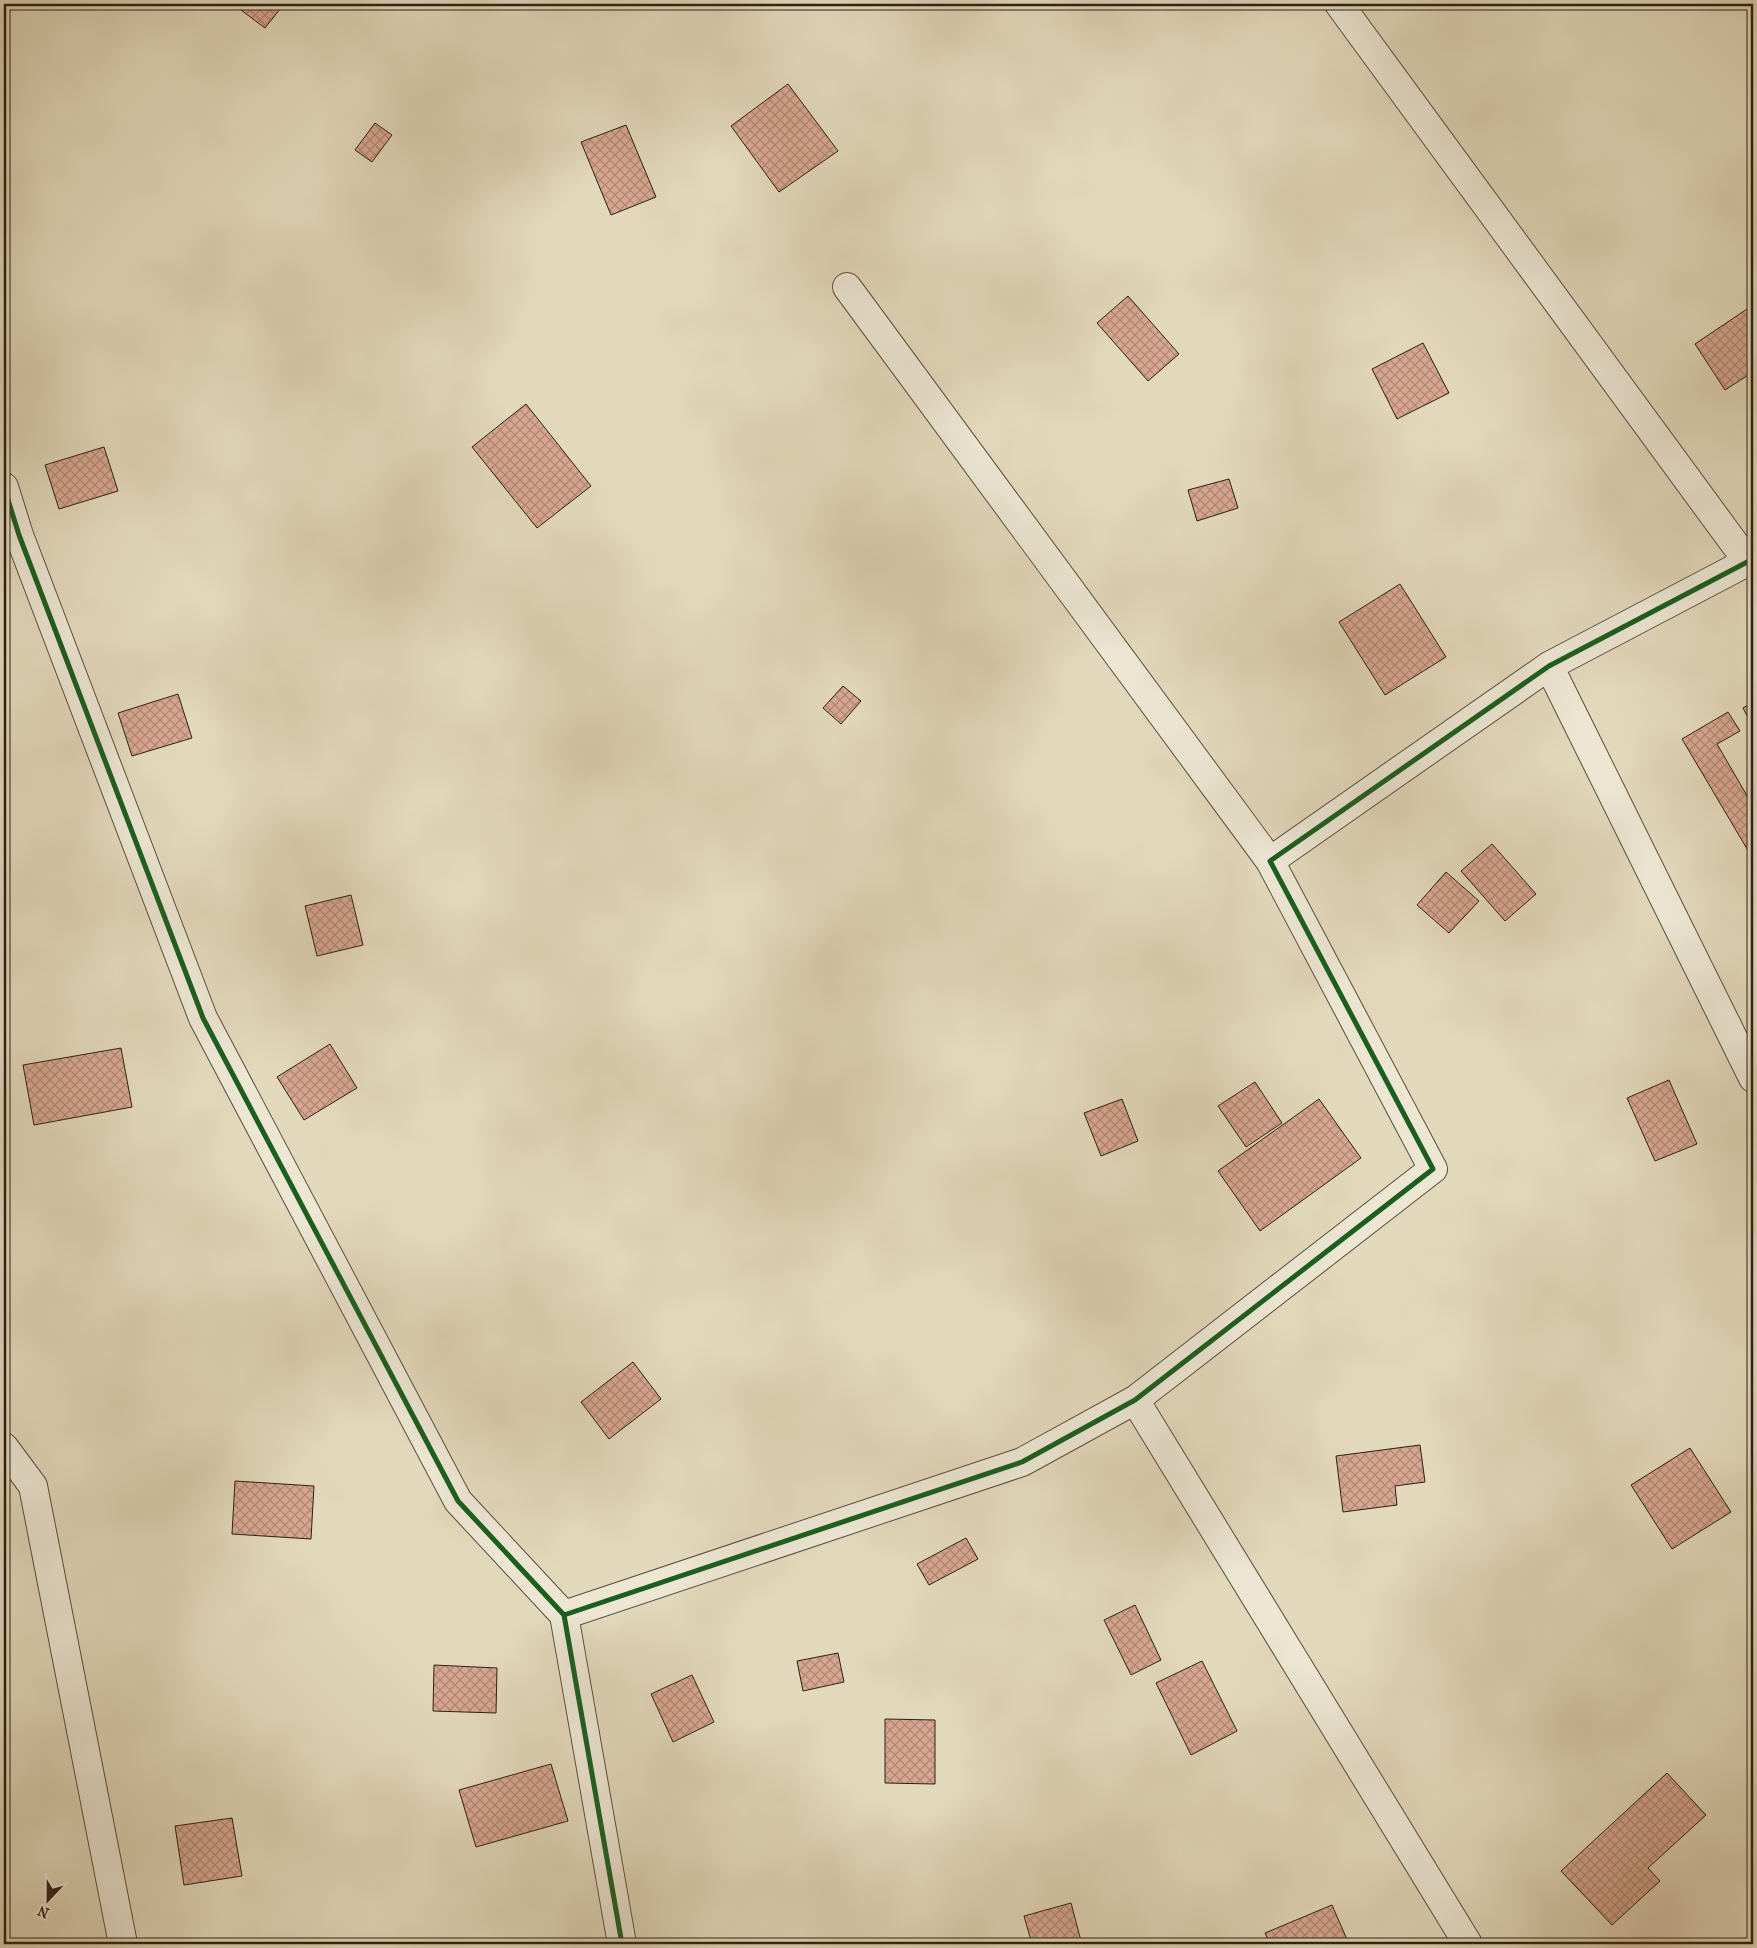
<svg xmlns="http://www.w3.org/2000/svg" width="1757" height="1948" font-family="'IM FELL French Canon',serif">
<defs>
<pattern id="building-cross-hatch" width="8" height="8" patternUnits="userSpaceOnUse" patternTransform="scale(1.25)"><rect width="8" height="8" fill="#d7a690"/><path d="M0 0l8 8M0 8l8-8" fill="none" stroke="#af8774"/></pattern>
</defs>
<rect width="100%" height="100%" fill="#e2d8bb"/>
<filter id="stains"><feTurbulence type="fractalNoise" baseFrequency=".004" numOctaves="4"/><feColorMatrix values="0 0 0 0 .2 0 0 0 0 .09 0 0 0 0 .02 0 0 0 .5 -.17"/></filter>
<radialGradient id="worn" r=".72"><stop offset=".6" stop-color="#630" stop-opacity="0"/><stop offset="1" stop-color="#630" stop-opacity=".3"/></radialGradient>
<path fill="url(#building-cross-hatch)" stroke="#2c2015" d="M 233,4 L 284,4 L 265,28 Z
M 788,84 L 838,151 L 779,192 L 731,126 Z
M 375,123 L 392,135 L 372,162 L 355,150 Z
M 626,125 L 656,197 L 611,215 L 581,142 Z
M 1128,296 L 1179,354 L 1148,381 L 1097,323 Z
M 1750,307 L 1753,311 L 1753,372 L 1725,390 L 1695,344 Z
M 1423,343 L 1449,393 L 1397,419 L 1372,369 Z
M 526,404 L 591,486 L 537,528 L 472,447 Z
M 104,447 L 118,491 L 59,509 L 45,465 Z
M 1229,479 L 1238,508 L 1197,521 L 1188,490 Z
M 1400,584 L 1446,657 L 1385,695 L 1339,622 Z
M 843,686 L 861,701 L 841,724 L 823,708 Z
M 178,694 L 192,738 L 132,756 L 118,713 Z
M 1753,702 L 1753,727 L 1743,708 Z
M 1728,712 L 1740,731 L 1717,744 L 1753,806 L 1753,859 L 1682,739 Z
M 1492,844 L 1536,894 L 1505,921 L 1461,871 Z
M 1446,872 L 1479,901 L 1449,933 L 1417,905 Z
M 351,895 L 363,945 L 317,956 L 305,906 Z
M 330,1044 L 357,1088 L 304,1120 L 277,1077 Z
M 121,1048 L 132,1107 L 34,1125 L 23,1065 Z
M 1669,1080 L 1697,1144 L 1655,1161 L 1627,1098 Z
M 1255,1082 L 1282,1123 L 1246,1147 L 1218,1106 Z
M 1122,1099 L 1138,1141 L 1101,1156 L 1084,1113 Z
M 1319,1099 L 1361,1158 L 1260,1231 L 1218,1171 Z
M 633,1362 L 661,1399 L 609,1439 L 581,1402 Z
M 1420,1445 L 1425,1482 L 1395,1486 L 1397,1505 L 1343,1512 L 1336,1456 Z
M 1690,1448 L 1731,1512 L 1672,1549 L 1631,1485 Z
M 235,1481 L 314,1486 L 311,1539 L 232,1534 Z
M 966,1538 L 978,1559 L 929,1585 L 917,1564 Z
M 1135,1605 L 1161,1660 L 1131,1675 L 1104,1620 Z
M 838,1653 L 844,1682 L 803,1691 L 797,1661 Z
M 1202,1661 L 1237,1731 L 1191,1755 L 1156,1683 Z
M 434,1665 L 497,1668 L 496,1713 L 433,1711 Z
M 692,1675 L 714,1722 L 673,1742 L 651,1694 Z
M 885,1719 L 935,1720 L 935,1784 L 885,1783 Z
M 551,1764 L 568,1821 L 476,1847 L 459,1790 Z
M 1667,1773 L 1706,1815 L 1648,1868 L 1660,1881 L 1612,1925 L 1561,1871 Z
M 232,1818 L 242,1876 L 184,1885 L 175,1826 Z
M 1071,1903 L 1081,1941 L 1067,1944 L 1032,1944 L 1024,1916 Z
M 1332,1905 L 1349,1944 L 1270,1944 L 1265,1933 Z"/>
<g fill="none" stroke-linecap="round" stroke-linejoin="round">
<defs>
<path id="minor" d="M 1339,4 L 1748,562
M 847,287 L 1270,861
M 4,487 L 19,535 L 203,1018 L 458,1501 L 564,1615
M 1549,666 L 1753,1078
M 1135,1400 L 1468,1944
M 4,1447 L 33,1486 L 123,1944
M 622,1944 L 564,1615 L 1022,1462 L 1135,1400 L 1433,1169 L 1270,861 L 1549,666 L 1753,559"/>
</defs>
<use href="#minor" stroke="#5a4e3e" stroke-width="30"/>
<use href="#minor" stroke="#ece6d3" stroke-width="28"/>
<defs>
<path id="cycleway" d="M 4,487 L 19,535 L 203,1018 L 458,1501 L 564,1615
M 622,1944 L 564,1615 L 1022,1462 L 1135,1400 L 1433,1169 L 1270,861 L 1549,666 L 1753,559"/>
</defs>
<use href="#cycleway" stroke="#ece6d3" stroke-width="8"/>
<use href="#cycleway" stroke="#1b5e20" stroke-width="5"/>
</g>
<rect width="1757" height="1948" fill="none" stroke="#e2d8bb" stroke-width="20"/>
<rect x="5" y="5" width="1747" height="1938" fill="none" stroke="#2c2015" stroke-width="2.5"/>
<rect x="10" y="10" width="1737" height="1928" fill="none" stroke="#2c2015"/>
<g transform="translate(48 1900) rotate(202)" stroke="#ece6d3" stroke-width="4" paint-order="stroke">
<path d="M0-4L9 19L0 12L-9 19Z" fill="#2c2015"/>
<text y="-8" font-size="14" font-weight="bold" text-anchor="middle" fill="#2c2015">N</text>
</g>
<rect width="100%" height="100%" filter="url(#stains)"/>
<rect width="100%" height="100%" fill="url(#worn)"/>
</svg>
